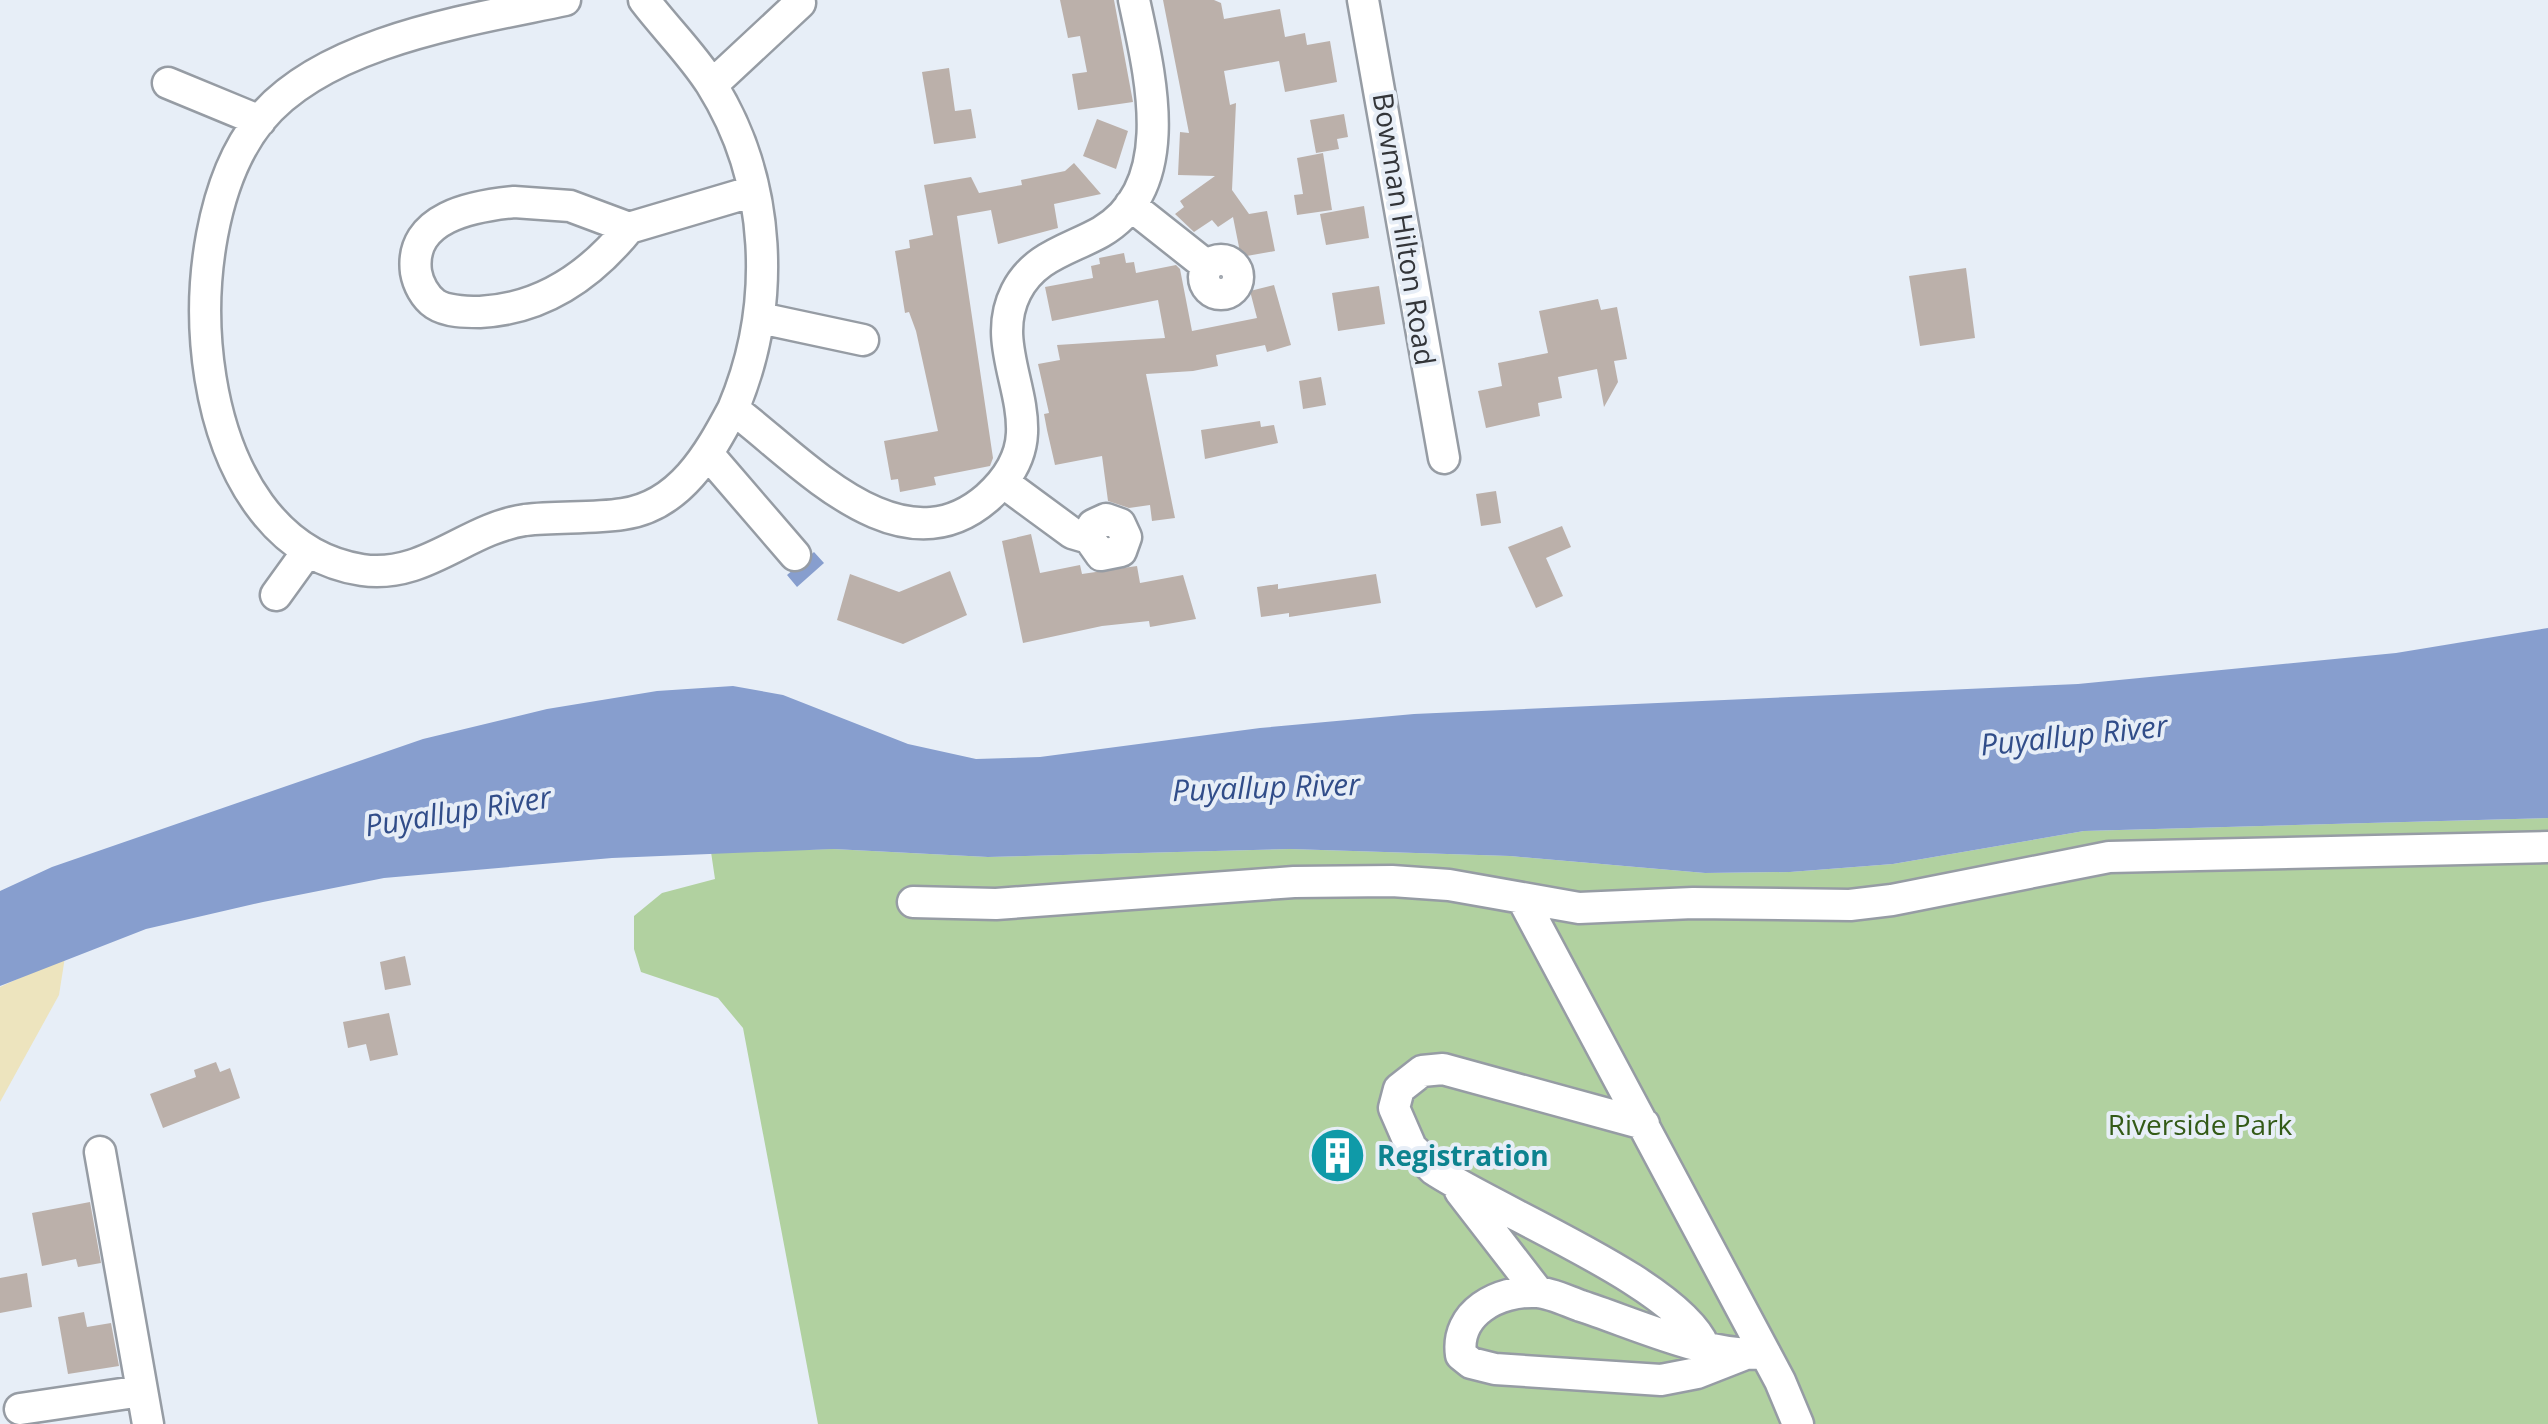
<svg xmlns="http://www.w3.org/2000/svg" width="2548" height="1424" font-family="'Open Sans',sans-serif">
<rect width="100%" height="100%" fill="#e7eef7"/>
<path fill="#b1d1a0" d="M 2548,818 L 2548,1424 L 818,1424 L 743,1028 L 718,998 L 641,972 L 634,949 L 634,916 L 662,893 L 715,879 L 711,852 L 833,849 L 988,857 L 1290,849 L 1510,856 L 1705,873 L 1790,872 L 1893,864 L 2084,831 Z"/>
<path fill="#ede4be" d="M 65,957 L 59,995 L 0,1102 L 0,987 Z"/>
<path fill="#879ece" d="M 814,552 L 824,563 L 797,587 L 787,575 Z
M 2548,628 L 2548,818 L 2084,831 L 1893,864 L 1790,872 L 1705,873 L 1510,856 L 1290,849 L 988,857 L 833,849 L 612,858 L 384,878 L 263,902 L 146,929 L 0,986 L 0,891 L 52,867 L 423,739 L 547,709 L 657,691 L 733,686 L 783,695 L 908,744 L 976,759 L 1040,757 L 1260,728 L 1414,714 L 2078,684 L 2396,653 Z"/>
<path fill="#bbb0aa" d="M 1060,0 L 1114,0 L 1133,102 L 1078,110 L 1072,74 L 1087,72 L 1080,36 L 1068,38 Z
M 1163,0 L 1214,0 L 1221,3 L 1224,19 L 1280,9 L 1285,37 L 1305,33 L 1307,45 L 1330,41 L 1337,82 L 1285,92 L 1279,61 L 1224,71 L 1230,105 L 1236,103 L 1232,190 L 1249,214 L 1267,211 L 1275,251 L 1241,257 L 1233,217 L 1218,227 L 1212,220 L 1194,232 L 1175,214 L 1184,207 L 1180,201 L 1215,176 L 1178,175 L 1180,132 L 1189,133 Z
M 949,68 L 955,111 L 971,109 L 976,138 L 934,144 L 922,72 Z
M 1344,114 L 1348,137 L 1337,139 L 1339,149 L 1316,153 L 1310,120 Z
M 1097,119 L 1128,131 L 1116,169 L 1083,156 Z
M 1323,153 L 1332,210 L 1297,215 L 1294,195 L 1303,194 L 1297,158 Z
M 1074,163 L 1101,194 L 1054,204 L 1058,228 L 998,244 L 991,210 L 957,216 L 993,458 L 990,466 L 934,477 L 936,485 L 900,492 L 898,479 L 891,480 L 884,441 L 938,431 L 916,331 L 909,312 L 905,313 L 895,251 L 910,248 L 909,240 L 933,235 L 924,185 L 971,177 L 979,193 L 1022,185 L 1021,180 L 1065,171 Z
M 1364,206 L 1369,238 L 1326,245 L 1320,214 Z
M 1124,253 L 1126,263 L 1134,262 L 1136,273 L 1176,265 L 1180,269 L 1192,331 L 1257,318 L 1250,291 L 1274,285 L 1291,345 L 1267,352 L 1265,345 L 1216,355 L 1218,366 L 1193,371 L 1146,374 L 1175,518 L 1152,521 L 1150,505 L 1129,508 L 1108,501 L 1102,456 L 1055,465 L 1047,430 L 1044,414 L 1049,413 L 1038,364 L 1060,360 L 1057,345 L 1165,338 L 1158,300 L 1052,321 L 1045,287 L 1093,278 L 1091,266 L 1100,264 L 1099,258 Z
M 1966,268 L 1975,338 L 1920,346 L 1909,276 Z
M 1379,286 L 1385,324 L 1338,331 L 1332,293 Z
M 1598,299 L 1601,310 L 1617,307 L 1627,359 L 1614,361 L 1618,382 L 1604,407 L 1597,369 L 1558,377 L 1562,398 L 1538,403 L 1540,416 L 1486,428 L 1478,391 L 1502,386 L 1498,363 L 1548,353 L 1539,311 Z
M 1321,377 L 1326,405 L 1303,409 L 1299,381 Z
M 1260,421 L 1261,427 L 1274,425 L 1278,443 L 1205,459 L 1201,430 Z
M 1496,491 L 1501,523 L 1481,526 L 1476,494 Z
M 1562,526 L 1571,547 L 1546,558 L 1563,596 L 1536,608 L 1508,547 Z
M 1031,534 L 1040,573 L 1080,565 L 1082,574 L 1137,566 L 1140,583 L 1183,575 L 1196,619 L 1150,627 L 1149,621 L 1102,626 L 1023,643 L 1002,541 Z
M 950,571 L 967,615 L 903,644 L 837,620 L 850,574 L 899,592 Z
M 1376,574 L 1381,603 L 1289,617 L 1289,613 L 1261,617 L 1257,587 L 1278,584 L 1278,589 Z
M 405,956 L 411,985 L 385,990 L 380,962 Z
M 389,1013 L 398,1055 L 370,1061 L 366,1044 L 348,1048 L 343,1022 Z
M 216,1062 L 220,1072 L 230,1068 L 240,1098 L 163,1128 L 150,1094 L 196,1077 L 194,1070 Z
M 90,1202 L 101,1263 L 78,1267 L 76,1259 L 42,1266 L 32,1213 Z
M 27,1273 L 32,1307 L 0,1313 L 0,1278 Z
M 84,1312 L 87,1327 L 111,1323 L 119,1366 L 68,1374 L 58,1317 Z"/>
<g fill="none" stroke-linecap="round" stroke-linejoin="round">
<defs>
<path id="minor" d="M 565,0 C 471,20 324,41 260,120 C 167,235 187,543 362,570 C 425,579 465,529 525,520 C 557,516 591,519 623,514 C 680,506 709,454 733,409
M 644,0 C 666,29 692,54 711,84 C 772,181 777,305 733,409 C 800,459 899,574 987,498 C 1006,481 1021,459 1022,433 C 1024,385 992,339 1016,292 C 1034,256 1069,250 1101,232 C 1180,186 1149,71 1134,0
M 1363,0 L 1444,458
M 168,83 L 260,121
M 712,85 L 800,3
M 514,202 L 570,206 L 629,228 C 591,275 542,309 480,312 C 466,312 447,312 435,304 C 425,297 418,284 416,272 C 409,217 473,206 514,202 Z
M 1130,205 L 1207,266
M 629,228 L 754,191
M1204 277a17 17 0 1 1 34 0a17 17 0 1 1-34 0Z
M 760,318 L 863,340
M 708,454 L 795,555
M 1004,483 L 1072,533 L 1089,538 L 1101,555 L 1121,551 L 1126,537 L 1120,524 L 1106,519 L 1093,525 L 1089,538
M 276,595 L 307,552
M 1523,900 L 1780,1381 L 1798,1424
M 913,902 L 996,904 L 1294,882 L 1392,881 L 1449,885 L 1579,908 L 1693,903 L 1850,905 L 1892,900 L 2109,857 L 2548,847
M 1644,1124 L 1443,1069 L 1422,1071 L 1399,1089 L 1394,1108 L 1411,1147 L 1433,1169 C 1493,1210 1678,1283 1704,1346
M 100,1152 L 148,1424
M 1460,1191 L 1538,1292
M 1743,1355 L 1697,1373 L 1661,1380 L 1495,1369 L 1471,1363 L 1461,1355 C 1455,1313 1498,1290 1537,1292 C 1551,1293 1567,1301 1581,1306 C 1634,1323 1710,1359 1765,1353
M 20,1409 L 142,1391"/>
</defs>
<use href="#minor" stroke="#969ca4" stroke-width="35"/>
<use href="#minor" stroke="#fff" stroke-width="30"/>
</g>
<defs>
<symbol id="building-disc" viewBox="-11 -11 22 22"><circle r="9.5" fill="#0f9aa8" stroke="#e7eef7"/><path d="M-4-6H4V6H1V3H-1V6H-4ZM-2.5-4.3h1.7v1.8h-1.7ZM.8-4.3h1.7v1.8H.8ZM-2.5-1h1.7V.8h-1.7ZM.8-1h1.7V.8H.8Z" fill="#fff"/></symbol>
</defs>
<g fill-rule="evenodd">
<use href="#building-disc" x="1306" y="1124" width="63" height="63"/>
</g>
<g text-anchor="middle" stroke-width="8" stroke-linejoin="round" paint-order="stroke">
<g font-size="28" fill="#333539" stroke="#e7eef7">
<text transform="translate(1404 229) rotate(81)" y="10">Bowman Hilton Road</text>
</g>
<g font-size="28" fill="#335a17" stroke="#e7eef7">
<text x="2200" y="1135">Riverside Park</text>
</g>
<g font-size="28" font-weight="bold" fill="#0d838f" stroke="#e7eef7" text-anchor="start">
<text x="1377" y="1166">Registration</text>
</g>
<g font-size="30" font-style="italic" fill="#314d89" stroke="#e7eef7">
<text transform="translate(2074 736) rotate(-6)" y="10">Puyallup River</text>
<text transform="translate(1266 788) rotate(-2)" y="10">Puyallup River</text>
<text transform="translate(458 812) rotate(-9)" y="10">Puyallup River</text>
</g>
</g>
</svg>
